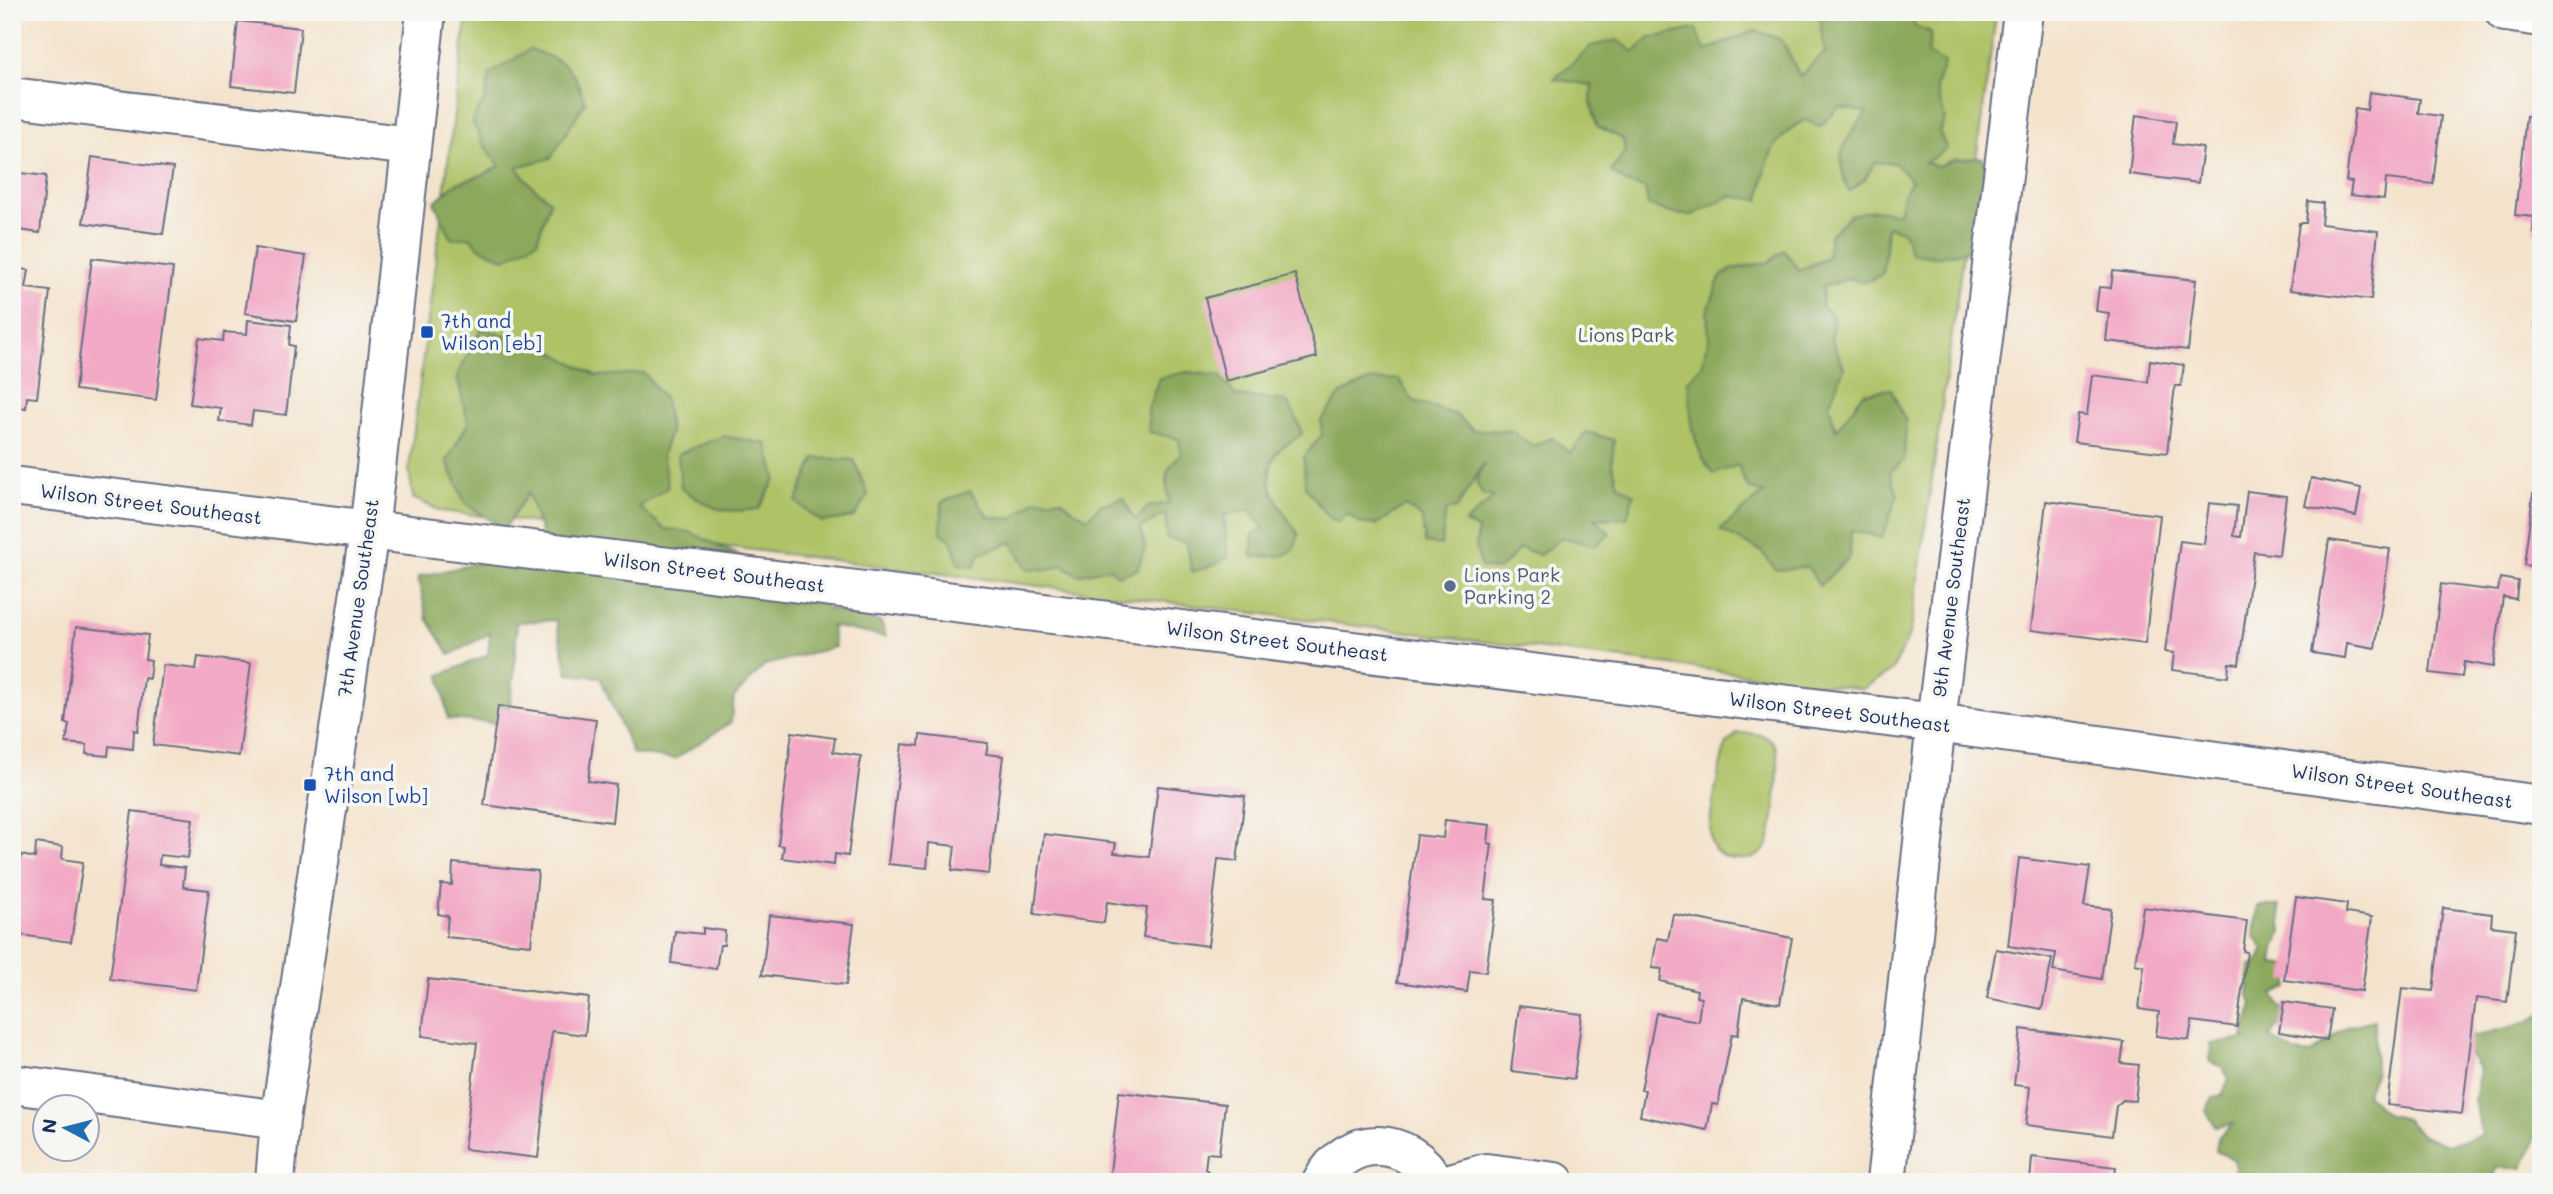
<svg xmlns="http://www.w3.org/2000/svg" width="2553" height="1194" font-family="Mali,sans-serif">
<rect width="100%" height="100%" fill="#f6f6f2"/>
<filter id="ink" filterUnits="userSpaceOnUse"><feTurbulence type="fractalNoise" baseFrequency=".0143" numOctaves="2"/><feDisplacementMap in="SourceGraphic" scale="14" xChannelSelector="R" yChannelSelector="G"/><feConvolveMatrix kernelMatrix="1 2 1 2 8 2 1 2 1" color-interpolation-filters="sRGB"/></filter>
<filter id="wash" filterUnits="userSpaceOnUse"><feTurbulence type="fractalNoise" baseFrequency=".00686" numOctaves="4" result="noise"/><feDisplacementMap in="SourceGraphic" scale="28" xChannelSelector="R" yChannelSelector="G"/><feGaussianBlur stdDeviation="1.57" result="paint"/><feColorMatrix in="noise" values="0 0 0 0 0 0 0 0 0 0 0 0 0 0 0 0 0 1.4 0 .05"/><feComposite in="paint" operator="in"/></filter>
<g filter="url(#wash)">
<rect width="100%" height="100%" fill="#f4e3cc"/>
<path fill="#afc266" stroke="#657862" stroke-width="2" d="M 467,12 L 1988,12 L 1995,22 L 1911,631 L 1892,671 L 1862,689 L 441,511 L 413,498 L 409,469 Z
M 1738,733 C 1748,733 1761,733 1770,739 C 1774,742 1777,748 1777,753 C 1780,767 1774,837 1766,848 C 1759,858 1748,860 1738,859 C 1726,859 1716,855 1712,844 C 1705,828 1719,773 1723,754 L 1727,743 Z"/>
<path fill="#8ba85b" stroke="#536c5c" stroke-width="2" d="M 1818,12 L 1910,12 L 1915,26 L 1931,32 L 1928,53 L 1944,63 L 1936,87 L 1945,118 L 1940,134 L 1947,149 L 1925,163 L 1939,166 L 1956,159 L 1983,158 L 1993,187 L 1980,230 L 1972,250 L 1934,257 L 1911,253 L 1903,231 L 1887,226 L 1883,274 L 1863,283 L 1850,278 L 1823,287 L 1822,306 L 1833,316 L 1832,340 L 1844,367 L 1829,405 L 1836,430 L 1864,393 L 1891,389 L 1906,422 L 1904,460 L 1890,472 L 1898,495 L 1882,538 L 1851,530 L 1850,557 L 1819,586 L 1808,567 L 1776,570 L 1761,551 L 1720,530 L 1764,493 L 1748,488 L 1738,465 L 1713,474 C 1691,446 1690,415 1689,380 L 1702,366 L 1709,337 L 1707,314 L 1720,277 L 1733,269 L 1769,262 L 1784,250 L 1799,270 L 1827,258 L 1830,235 L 1850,215 L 1874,210 L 1899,213 L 1903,195 L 1912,181 L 1895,163 L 1875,162 L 1865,179 L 1849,192 C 1833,155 1843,141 1867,113 L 1839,107 L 1820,127 L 1805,120 C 1770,138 1765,164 1760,200 L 1730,196 L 1690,216 L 1671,213 L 1648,205 L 1645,188 L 1628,184 L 1611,172 L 1625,151 L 1623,139 L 1597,126 L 1591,102 L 1592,85 L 1554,79 L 1591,46 L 1617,40 L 1634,52 L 1650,38 L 1696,29 L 1705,51 L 1755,30 L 1782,40 L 1800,76 L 1825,52 Z
M 530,49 C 566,63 573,65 585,102 L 551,158 L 516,167 L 532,186 L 550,201 L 537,241 L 505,259 L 480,248 L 470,237 L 452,239 L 434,202 L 455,184 L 485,174 L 500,166 L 485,147 L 472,121 L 485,99 L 490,74 Z
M 481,329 L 538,344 L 597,376 L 644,373 L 665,400 L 670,432 L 662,454 L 668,487 L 639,507 L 665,529 L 690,532 L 733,553 L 762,563 L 804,568 L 826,608 L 881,622 L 886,637 L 831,626 L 835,647 L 765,665 L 734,697 L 731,722 L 675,759 L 633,754 L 600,677 L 568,674 L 556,620 L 517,622 L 514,676 L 507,724 L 448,719 L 440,675 L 488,655 L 490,633 L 450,655 L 427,618 L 418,577 L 487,561 L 536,572 L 542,535 L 528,493 L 504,529 L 465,503 L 447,461 L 468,423 L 457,376 Z
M 1187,372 L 1220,376 L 1236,396 L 1286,401 L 1295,415 L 1302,434 C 1295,439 1285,444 1279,450 C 1255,479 1283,511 1299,535 L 1293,551 L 1280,556 L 1252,557 L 1253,534 L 1264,528 L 1249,510 L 1224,516 L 1228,557 L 1214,565 L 1192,572 L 1187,543 L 1166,538 L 1166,514 L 1141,528 L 1145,548 L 1137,570 L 1118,575 L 1109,568 L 1078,575 L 1063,565 L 1050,569 L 1027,569 L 1012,542 L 979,554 L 975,566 L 959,564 L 951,540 L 941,533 L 942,502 L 970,491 L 989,517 L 1012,519 L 1035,500 L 1061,499 L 1073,510 L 1088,518 L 1100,505 L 1123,498 L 1135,520 L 1148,507 L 1169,503 C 1166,480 1162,471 1181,454 L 1179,439 L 1149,432 L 1148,409 L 1159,378 Z
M 1399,379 L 1412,400 L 1456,415 L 1473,430 L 1511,431 L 1533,446 L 1552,438 L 1570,453 L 1586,432 L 1614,440 L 1612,463 L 1618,484 L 1634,494 L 1627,518 L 1595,519 L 1610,533 L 1595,546 L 1562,537 L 1540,555 L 1520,548 L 1499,570 L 1481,567 L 1476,546 L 1478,529 L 1465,523 L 1494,497 L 1483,495 L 1476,483 L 1484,463 L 1457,508 L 1446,511 L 1441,545 L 1425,543 L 1422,518 L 1405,506 L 1376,525 L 1359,523 L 1348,514 L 1338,522 L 1328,517 L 1305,486 L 1304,457 L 1322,435 L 1321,421 L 1341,394 L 1368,381 Z
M 723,436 L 767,444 L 776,478 L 759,509 C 719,514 714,510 681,488 L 678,454 Z
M 815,458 L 854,460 L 868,495 L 854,517 L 822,522 L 796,502 Z
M 2258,906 L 2279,906 L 2282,932 L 2275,948 L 2273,964 L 2292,966 L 2288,988 L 2273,994 L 2287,1017 L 2269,1037 L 2294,1052 L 2311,1054 L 2346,1027 L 2374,1020 L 2375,1073 L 2366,1095 L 2388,1115 L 2406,1119 L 2422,1136 L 2447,1145 L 2482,1136 L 2474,1100 L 2480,1070 L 2461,1040 L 2525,1023 L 2541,1014 L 2541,1125 L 2523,1168 L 2496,1168 L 2493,1182 L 2228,1182 L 2235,1170 L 2234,1160 L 2216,1151 L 2218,1138 L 2233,1124 L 2216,1127 L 2206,1111 L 2213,1097 L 2222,1095 L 2229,1080 L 2223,1067 L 2210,1062 L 2211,1044 L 2246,1039 L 2243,1037 L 2253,1004 L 2248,993 L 2251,965 L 2257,964 L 2264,949 L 2254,935 Z"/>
<g id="blocks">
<path fill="#f2a9c5" d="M 238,21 L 301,28 L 294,93 L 231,86 Z
M 2369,92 L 2420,99 L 2418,113 L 2441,116 L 2433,184 L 2386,179 L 2384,199 L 2350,195 L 2352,182 L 2346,181 L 2355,108 L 2367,110 Z
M 2136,115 L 2176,121 L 2173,144 L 2203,148 L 2198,183 L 2129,174 Z
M 2526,116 L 2541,117 L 2541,233 L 2533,232 L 2534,217 L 2515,215 Z
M 92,157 L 173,168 L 163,234 L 83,223 Z
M 12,172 L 46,176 L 40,233 L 12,229 Z
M 2308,201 L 2323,203 L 2321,224 L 2378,231 L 2371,300 L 2290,290 L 2299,223 L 2306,223 Z
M 255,248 L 306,256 L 296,321 L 245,313 Z
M 92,258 L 173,268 L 156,400 L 75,390 Z
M 12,268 L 29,270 L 26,288 L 50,291 L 37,398 L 27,397 L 26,408 L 12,406 Z
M 2113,271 L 2196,280 L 2188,350 L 2106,341 L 2109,313 L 2096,311 L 2099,287 L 2111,288 Z
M 1295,274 L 1317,357 L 1226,381 L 1205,298 Z
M 2539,294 L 2541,294 L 2541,329 L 2535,329 Z
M 248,320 L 291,325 L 289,345 L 294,346 L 286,415 L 253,411 L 251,425 L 219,421 L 221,408 L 190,404 L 199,338 L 223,341 L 224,332 L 247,334 Z
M 2150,360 L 2184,365 L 2181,386 L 2175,386 L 2167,453 L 2074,442 L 2078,414 L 2087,415 L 2092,375 L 2148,382 Z
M 2311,478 L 2361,488 L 2356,516 L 2305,506 Z
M 2247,491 L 2286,496 L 2279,555 L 2254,552 L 2239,664 L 2229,663 L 2228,677 L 2172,670 L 2174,653 L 2165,652 L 2180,541 L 2204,544 L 2209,503 L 2237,506 L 2234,536 L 2241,537 Z
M 2533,494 L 2541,495 L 2541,567 L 2524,565 Z
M 2046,501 L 2160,515 L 2145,644 L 2031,630 Z
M 2329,540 L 2390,549 L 2375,648 L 2347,643 L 2345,658 L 2312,653 Z
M 2500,578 L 2518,581 L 2516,599 L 2503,597 L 2493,667 L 2464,662 L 2462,677 L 2430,673 L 2441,584 L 2498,591 Z
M 76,627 L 148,635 L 145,659 L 151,660 L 149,679 L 144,678 L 138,731 L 134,730 L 133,749 L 109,746 L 108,756 L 86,754 L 87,745 L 66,743 L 69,724 L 65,723 Z
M 198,657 L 251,663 L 239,756 L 153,745 L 163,665 L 196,669 Z
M 498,706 L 596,719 L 588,781 L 616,785 L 612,822 L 484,805 Z
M 792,732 L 835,738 L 833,752 L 861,756 L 848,856 L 835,854 L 834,865 L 782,858 L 784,846 L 778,845 Z
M 920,735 L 988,743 L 986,754 L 1003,756 L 989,874 L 952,870 L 955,846 L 929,843 L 927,868 L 888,864 L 902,744 L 919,746 Z
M 1158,786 L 1245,796 L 1237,861 L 1218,859 L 1208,946 L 1143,937 L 1147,908 L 1107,902 L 1104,923 L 1034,914 L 1044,834 L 1116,843 L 1114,853 L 1149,857 Z
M 132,811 L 193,819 L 188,858 L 160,855 L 159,865 L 185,868 L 183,887 L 209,890 L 196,990 L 110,979 Z
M 1445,820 L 1490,825 L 1488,843 L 1492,844 L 1485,899 L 1496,900 L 1486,972 L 1470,970 L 1467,992 L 1397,982 L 1417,835 L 1443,838 Z
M 36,843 L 63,847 L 62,859 L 83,862 L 71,942 L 12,934 L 12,913 L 21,855 L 35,858 Z
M 2019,858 L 2090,867 L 2084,906 L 2111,909 L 2101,979 L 2053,971 L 2056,953 L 2008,946 Z
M 453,863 L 538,871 L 531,945 L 446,937 L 448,916 L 438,914 L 441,884 L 452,885 Z
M 2296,897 L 2347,904 L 2346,913 L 2372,917 L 2362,991 L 2284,980 Z
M 2143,907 L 2247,921 L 2243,951 L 2247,952 L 2237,1027 L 2192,1021 L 2189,1040 L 2156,1036 L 2159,1012 L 2139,1009 L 2144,966 L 2135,964 Z
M 2443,908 L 2492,914 L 2491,926 L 2516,929 L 2507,1002 L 2476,998 L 2462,1114 L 2387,1105 L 2402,988 L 2433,991 Z
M 1673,914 L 1792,938 L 1780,1004 L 1743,998 L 1738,1035 L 1732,1034 L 1718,1105 L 1712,1104 L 1707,1130 L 1640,1116 L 1645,1090 L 1641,1090 L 1656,1013 L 1698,1021 L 1701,998 L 1696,997 L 1697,990 L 1660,981 L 1662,969 L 1652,968 L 1657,938 L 1668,940 Z
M 769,915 L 854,924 L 846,985 L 762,975 Z
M 703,928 L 725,931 L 724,945 L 720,945 L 716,969 L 671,963 L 675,931 L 703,934 Z
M 1996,949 L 2052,959 L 2042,1009 L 1987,998 Z
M 428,979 L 589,998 L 585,1035 L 552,1031 L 538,1158 L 464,1149 L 477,1043 L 422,1036 Z
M 2284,1002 L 2332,1009 L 2327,1040 L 2279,1032 Z
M 1519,1006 L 1582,1014 L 1574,1079 L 1511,1071 Z
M 2021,1029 L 2124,1042 L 2121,1063 L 2139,1065 L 2135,1101 L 2123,1100 L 2116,1106 L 2112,1136 L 2026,1125 L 2030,1087 L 2014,1085 Z
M 1119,1092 L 1225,1104 L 1219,1154 L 1207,1153 L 1205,1169 L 1209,1172 L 1208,1182 L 1109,1182 Z
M 2032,1157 L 2116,1167 L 2114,1182 L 2030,1182 Z"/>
</g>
</g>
<g filter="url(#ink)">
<use href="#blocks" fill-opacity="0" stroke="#676e84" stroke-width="2"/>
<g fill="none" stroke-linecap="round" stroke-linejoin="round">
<defs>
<path id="minor" d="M 2505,12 L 2541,17
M 12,97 L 410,146
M 12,486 L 1936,723 L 2541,805
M 12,1084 L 280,1120
M 275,1182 L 280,1120 L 369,532 L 426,12
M 1322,1182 C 1347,1132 1410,1136 1435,1182
M 1454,1182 L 1486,1173 L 1555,1182
M 1886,1182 L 1936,723 L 2023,12"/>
</defs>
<use href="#minor" stroke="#676e84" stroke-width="42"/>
<use href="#minor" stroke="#fff" stroke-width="38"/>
</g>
</g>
<g fill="#1a4fb4" stroke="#f6f6f2" stroke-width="2.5">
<rect x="420" y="325" width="14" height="14" rx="3.5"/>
<rect x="303" y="778" width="14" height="14" rx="3.5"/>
</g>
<circle fill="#5c6f8a" stroke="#f6f6f2" stroke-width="2.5" cx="1450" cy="586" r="7"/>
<g text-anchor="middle" stroke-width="7" stroke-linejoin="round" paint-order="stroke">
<g font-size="19" fill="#164399" stroke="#f6f6f2" text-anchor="start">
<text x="441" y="328">7th and<tspan x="441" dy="22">Wilson [eb]</tspan></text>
<text x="324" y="781">7th and<tspan x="324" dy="22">Wilson [wb]</tspan></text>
</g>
<g font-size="19" fill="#475b60" stroke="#f6f6f2">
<text x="1626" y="342">Lions Park</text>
</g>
<g font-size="19" fill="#1b2f5e" stroke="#f6f6f2">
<text transform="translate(151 504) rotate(7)" y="7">Wilson Street Southeast</text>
<text transform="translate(714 572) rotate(7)" y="7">Wilson Street Southeast</text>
<text transform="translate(1951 597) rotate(-83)" y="7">9th Avenue Southeast</text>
<text transform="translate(358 598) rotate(-82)" y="7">7th Avenue Southeast</text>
<text transform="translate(1277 641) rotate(7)" y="7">Wilson Street Southeast</text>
<text transform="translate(1840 712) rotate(7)" y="7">Wilson Street Southeast</text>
<text transform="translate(2402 786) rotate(8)" y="7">Wilson Street Southeast</text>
</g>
<g font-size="19" fill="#4e5e75" stroke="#f6f6f2" text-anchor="start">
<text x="1464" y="582">Lions Park<tspan x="1464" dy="22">Parking 2</tspan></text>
</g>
</g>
<rect width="2553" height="1194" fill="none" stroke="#f6f6f2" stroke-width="42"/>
<g transform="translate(66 1128) rotate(277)"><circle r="33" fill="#f6f6f2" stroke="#9ea6b7" stroke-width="2"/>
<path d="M0-5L12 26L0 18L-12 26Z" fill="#1f6fb2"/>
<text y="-10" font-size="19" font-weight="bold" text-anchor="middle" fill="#1b2f5e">N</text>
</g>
</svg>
